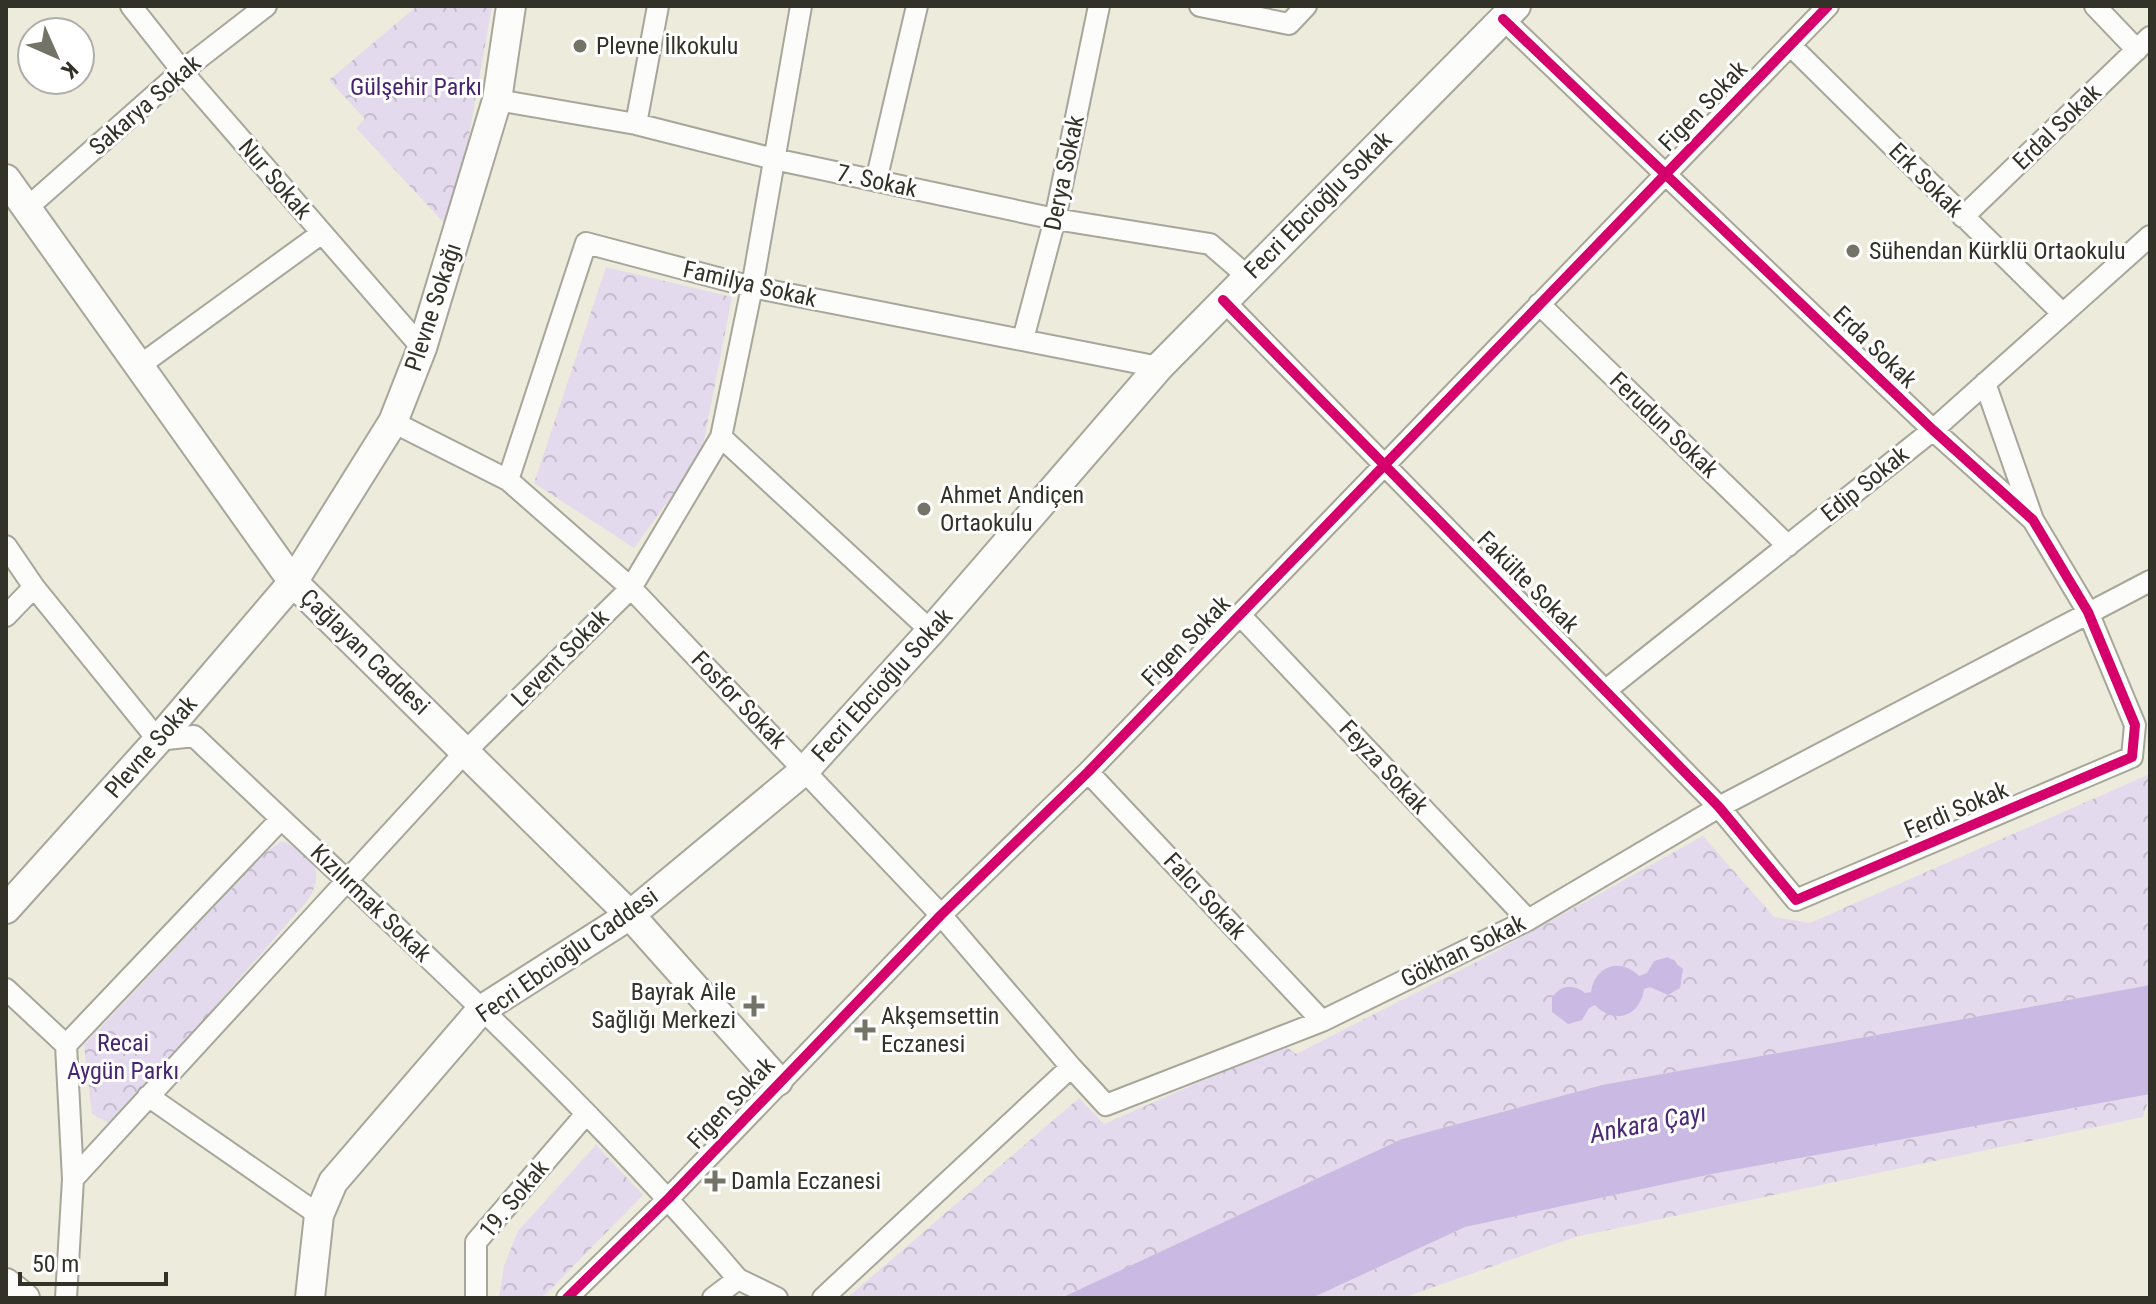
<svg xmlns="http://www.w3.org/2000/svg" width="2156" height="1304" font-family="'Roboto Condensed',sans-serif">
<defs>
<pattern id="park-crowns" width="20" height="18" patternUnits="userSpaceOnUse" patternTransform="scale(2)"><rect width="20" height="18" fill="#e4daee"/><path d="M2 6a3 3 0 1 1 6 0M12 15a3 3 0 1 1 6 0" fill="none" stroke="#c4bccc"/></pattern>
</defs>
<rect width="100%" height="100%" fill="#ecebdc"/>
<path fill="url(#park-crowns)" d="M 417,6 L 492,6 L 467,146 L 444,223 L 356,128 L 365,119 L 329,80 Z
M 606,267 L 732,297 L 701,456 L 634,548 L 534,483 Z
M 2150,774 L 2150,985 L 1602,1085 L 1402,1139 L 1061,1298 L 847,1298 L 1079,1098 L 1104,1124 L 1284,1045 L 1296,1054 L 1484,958 L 1703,836 L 1774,917 L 1810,923 Z
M 282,841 C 313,855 327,871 307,901 L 112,1125 L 92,1114 L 84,1045 L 265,853 Z
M 2150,1094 L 2143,1117 L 1575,1237 L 1403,1298 L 1312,1298 L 1465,1227 L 1712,1174 Z
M 596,1145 L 643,1195 L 542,1298 L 499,1298 L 504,1266 L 518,1231 Z"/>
<path fill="#cab9e2" d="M 1668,957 L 1683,969 L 1680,988 L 1668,995 L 1650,987 L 1644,989 C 1640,1017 1614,1025 1595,1005 L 1589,1008 L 1582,1020 L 1568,1024 L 1552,1012 L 1552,998 C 1560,985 1573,983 1585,993 L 1591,992 C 1595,966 1620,957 1639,976 L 1647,973 L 1654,961 Z
M 2150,985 L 2150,1094 L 1712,1174 L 1465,1227 L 1312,1298 L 1061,1298 L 1402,1139 L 1602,1085 Z"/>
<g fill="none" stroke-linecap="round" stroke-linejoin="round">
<defs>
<path id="street" d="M 131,6 L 191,82 L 422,348
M 1200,6 L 1289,24 L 1306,6
M 2095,6 L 2137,50
M 1790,45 L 2063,314
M 497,100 L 636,124 L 774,159 L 1055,219 L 1210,244 L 1247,276
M 636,124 L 658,6
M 876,181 L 917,6
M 27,208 L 182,71 L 266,6
M 1963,217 L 2150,37
M 1223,300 L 1719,807 L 1796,900 L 2132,757 L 2135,725 L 2088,612 L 2033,520 L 1933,430 L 1503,19
M 1539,304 L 1788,546
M 1023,339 L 1055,219 L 1099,6
M 139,366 L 322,233
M 1985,383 L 2032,517
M 393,422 L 508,480 L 631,588 L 941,915 L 1071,1067
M 721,437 L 931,631
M 508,480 L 586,243 L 752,287 L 1159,367
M 6,546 L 34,587 L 158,740 L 194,736 C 379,913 572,1084 738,1279
M 1240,615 L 1528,920
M 6,616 L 34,587
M 1606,690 L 1933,430 L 2150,236
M 1088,772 L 1322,1021
M 6,989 L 66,1045 L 281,819
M 66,1045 L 73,1179 L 66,1298
M 148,1096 L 319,1215
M 73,1179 L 466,751 L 631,588 L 721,437 L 752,287 L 801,6
M 476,1298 L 476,1242 L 586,1114
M 567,1298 L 669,1198 L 941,915 L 1088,772 L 1828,6
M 713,1298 L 738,1279 L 777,1298
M 823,1298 L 1071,1067 L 1106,1105 L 1322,1021 L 1528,920 L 1719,807 L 2150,581"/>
<path id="secondary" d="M 6,179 L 293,582 L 630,915 L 778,1081
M 6,909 L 158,740 L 293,582 L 393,422 L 422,348 L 497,100 L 511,6
M 6,1283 L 25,1298
M 310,1298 L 319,1215 L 333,1182 L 481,1010 L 630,915 L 806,769 L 931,631 L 1159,367 L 1516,6"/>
</defs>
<use href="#street" stroke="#a6a69a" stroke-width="24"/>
<use href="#secondary" stroke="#a6a69a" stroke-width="32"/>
<use href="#street" stroke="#fcfcfa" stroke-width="20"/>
<use href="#secondary" stroke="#fcfcfa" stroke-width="28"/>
<defs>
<path id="cycleway" d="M 1223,300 L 1719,807 L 1796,900 L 2132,757 L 2135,725 L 2088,612 L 2033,520 L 1933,430 L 1503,19
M 567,1298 L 669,1198 L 941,915 L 1088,772 L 1828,6"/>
</defs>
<use href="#cycleway" stroke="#fff" stroke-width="15"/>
<use href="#cycleway" stroke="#d6006c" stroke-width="10"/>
</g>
<g fill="#737367" stroke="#fff" stroke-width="3">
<circle cx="580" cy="46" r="8"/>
<circle cx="1853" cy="251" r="8"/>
<circle cx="924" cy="509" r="8"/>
<path d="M750 994h8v8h8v8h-8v8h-8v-8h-8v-8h8z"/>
<path d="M861 1018h8v8h8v8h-8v8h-8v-8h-8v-8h8z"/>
<path d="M711 1169h8v8h8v8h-8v8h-8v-8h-8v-8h8z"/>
</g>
<g text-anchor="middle" stroke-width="6" stroke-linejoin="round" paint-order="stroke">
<g font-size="24" fill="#323228" stroke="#fff" text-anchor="start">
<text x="596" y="54">Plevne İlkokulu</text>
<text x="1869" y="259">Sühendan Kürklü Ortaokulu</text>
<text x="940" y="503">Ahmet Andiçen<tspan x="940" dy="28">Ortaokulu</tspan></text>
<text x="736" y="1000" text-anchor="end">Bayrak Aile<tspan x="736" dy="28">Sağlığı Merkezi</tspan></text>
<text x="881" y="1024">Akşemsettin<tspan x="881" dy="28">Eczanesi</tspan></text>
<text x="731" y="1189">Damla Eczanesi</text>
</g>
<g font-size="24" fill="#472570" stroke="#fff">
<text x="416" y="95">Gülşehir Parkı</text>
<text x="123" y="1051">Recai<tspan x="123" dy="28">Aygün Parkı</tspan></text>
</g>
<g font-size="24" fill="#323228" stroke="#fff">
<text transform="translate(145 105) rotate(-41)" y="8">Sakarya Sokak</text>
<text transform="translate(1703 106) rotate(-46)" y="8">Figen Sokak</text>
<text transform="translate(2057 127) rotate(-44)" y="8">Erdal Sokak</text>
<text transform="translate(1064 173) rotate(-78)" y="8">Derya Sokak</text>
<text transform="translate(275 179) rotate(49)" y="8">Nur Sokak</text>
<text transform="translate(1926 180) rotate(45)" y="8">Erk Sokak</text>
<text transform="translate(877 181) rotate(12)" y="8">7. Sokak</text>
<text transform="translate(1318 205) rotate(-45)" y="8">Fecri Ebcioğlu Sokak</text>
<text transform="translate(750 284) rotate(13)" y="8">Familya Sokak</text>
<text transform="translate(433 307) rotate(-72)" y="8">Plevne Sokağı</text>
<text transform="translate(1875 347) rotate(44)" y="8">Erda Sokak</text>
<text transform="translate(1664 425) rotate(44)" y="8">Ferudun Sokak</text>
<text transform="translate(1865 484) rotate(-39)" y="8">Edip Sokak</text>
<text transform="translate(1528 582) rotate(45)" y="8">Fakülte Sokak</text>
<text transform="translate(1186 641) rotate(-46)" y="8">Figen Sokak</text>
<text transform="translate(365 652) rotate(44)" y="8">Çağlayan Caddesi</text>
<text transform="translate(560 658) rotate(-45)" y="8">Levent Sokak</text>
<text transform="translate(882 685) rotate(-48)" y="8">Fecri Ebcioğlu Sokak</text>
<text transform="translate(739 700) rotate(46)" y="8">Fosfor Sokak</text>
<text transform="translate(151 747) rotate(-49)" y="8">Plevne Sokak</text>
<text transform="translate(1384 767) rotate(47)" y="8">Feyza Sokak</text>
<text transform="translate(1956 810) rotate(-23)" y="8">Ferdi Sokak</text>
<text transform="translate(1205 896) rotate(47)" y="8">Falcı Sokak</text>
<text transform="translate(371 903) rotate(44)" y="8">Kızılırmak Sokak</text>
<text transform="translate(1463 951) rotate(-26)" y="8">Gökhan Sokak</text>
<text transform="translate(567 955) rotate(-35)" y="8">Fecri Ebcioğlu Caddesi</text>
<text transform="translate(731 1103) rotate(-47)" y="8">Figen Sokak</text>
<text transform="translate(514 1199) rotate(-50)" y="8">19. Sokak</text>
</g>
<g font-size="26" font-style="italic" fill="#4c2a75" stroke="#fff">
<text transform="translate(1648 1123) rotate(-11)" y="9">Ankara Çayı</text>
</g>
</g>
<rect width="2156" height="1304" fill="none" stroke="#323228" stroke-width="16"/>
<g transform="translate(56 56) rotate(135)"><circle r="38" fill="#ffffff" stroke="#adada9" stroke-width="2"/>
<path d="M0-6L14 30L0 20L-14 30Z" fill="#737367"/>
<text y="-12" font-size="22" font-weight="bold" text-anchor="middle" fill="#323228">K</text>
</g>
<path d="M20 1272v12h146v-12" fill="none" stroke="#323228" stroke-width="4"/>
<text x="32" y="1272" font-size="24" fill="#323228" stroke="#ffffff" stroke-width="6" paint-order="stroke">50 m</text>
</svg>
